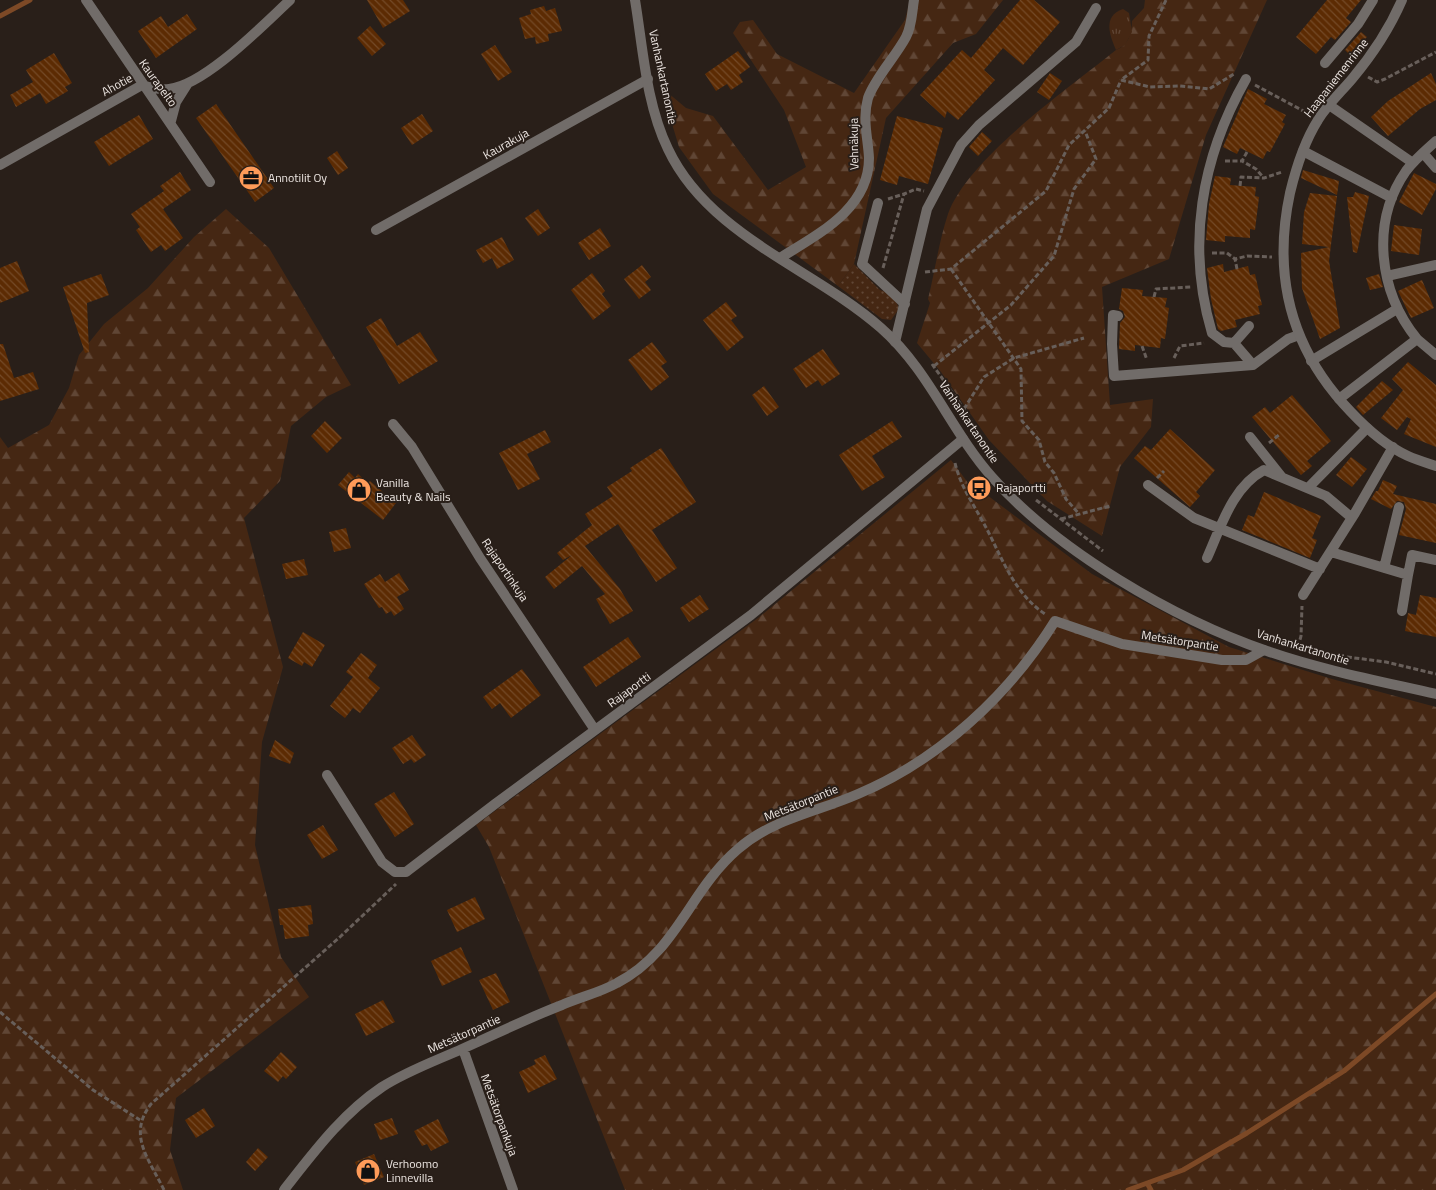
<svg xmlns="http://www.w3.org/2000/svg" width="1436" height="1190" font-family="'Titillium Web',sans-serif">
<defs>
<pattern id="grass-dots" width="8" height="8" patternUnits="userSpaceOnUse" patternTransform="scale(1.25)"><rect width="8" height="8" fill="#452713"/><path d="M2 2h.1M6 6h.1" fill="none" stroke="#604635" stroke-width="1.8" stroke-linecap="round"/></pattern>
<pattern id="forest-firs" width="22" height="20" patternUnits="userSpaceOnUse" patternTransform="scale(1.25)"><rect width="22" height="20" fill="#452713"/><path d="M5 1l3.5 6h-7zM16 11l3.5 6h-7z" fill="#604635"/></pattern>
<pattern id="park-tufts" width="24" height="20" patternUnits="userSpaceOnUse" patternTransform="scale(1.25)"><rect width="24" height="20" fill="#452713"/><path d="M3 7l-1-3M5 7V3M7 7l1-3M15 17l-1-3M17 17v-4M19 17l1-3" fill="none" stroke="#604635"/></pattern>
<pattern id="building-back-hatch" width="6" height="6" patternUnits="userSpaceOnUse" patternTransform="scale(1.25)"><rect width="6" height="6" fill="#5c2b03"/><path d="M-1 5l2 2M0 0l6 6M5-1l2 2" fill="none" stroke="#744a27"/></pattern>
</defs>
<rect width="100%" height="100%" fill="#291f19"/>
<path fill="url(#grass-dots)" d="M 854,264 L 880,290 C 889,292 897,300 899,309 L 891,320 L 882,319 L 838,286 Z"/>
<path fill="url(#forest-firs)" d="M 910,0 L 1003,0 L 976,34 L 953,43 L 886,118 L 854,264 L 838,286 L 713,194 L 679,147 L 661,87 L 686,108 L 713,116 L 768,190 L 806,167 L 784,110 L 733,33 L 740,22 L 753,20 L 777,54 L 854,93 L 905,20 Z
M 1145,0 L 1267,0 L 1206,135 L 1169,259 L 1102,287 L 1110,405 L 1153,399 L 1151,427 L 1120,467 L 1102,536 L 1047,501 L 989,440 L 941,372 L 917,343 L 930,303 L 928,299 C 935,271 939,241 948,214 C 968,158 1069,88 1116,50 C 1128,46 1132,33 1132,21 L 1144,8 Z
M 226,209 L 269,248 L 351,385 L 326,397 L 291,426 L 280,481 L 244,518 L 283,667 L 262,742 L 255,845 L 281,957 L 309,997 L 176,1098 L 170,1150 L 183,1190 L 0,1190 L 0,437 L 8,448 L 49,425 L 69,388 L 79,355 L 104,324 L 148,288 L 194,237 Z
M 951,460 L 980,499 L 987,495 L 1092,574 L 1229,647 L 1332,679 L 1436,707 L 1436,1190 L 625,1190 L 489,847 L 476,825 L 758,618 Z"/>
<path fill="url(#park-tufts)" d="M 1123,9 L 1129,13 L 1132,32 L 1125,45 L 1116,50 C 1110,36 1102,16 1123,9 Z"/>
<g fill="none" stroke-linecap="round" stroke-linejoin="round">
<path stroke="#7d4926" stroke-width="5" d="M 0,16 L 30,0
M 1147,1183 L 1151,1190
M 1128,1190 L 1183,1170 L 1247,1133 L 1344,1071 L 1436,994"/>
</g>
<path fill="url(#building-back-hatch)" d="M 367,0 L 403,0 L 410,11 L 383,28 Z
M 1020,0 L 1034,0 L 1060,22 L 1023,65 L 1003,48 L 984,70 L 995,80 L 958,120 L 947,111 L 945,118 L 920,95 L 962,50 L 971,58 Z
M 1327,0 L 1361,0 L 1346,18 L 1351,22 L 1335,40 L 1331,37 L 1316,54 L 1296,37 Z
M 544,6 L 546,11 L 555,8 L 562,31 L 548,34 L 549,41 L 536,44 L 535,37 L 525,39 L 519,18 L 531,14 L 530,10 Z
M 187,14 L 197,29 L 156,58 L 138,31 L 161,16 L 168,27 Z
M 370,26 L 386,44 L 372,56 L 357,38 Z
M 1361,32 L 1367,37 L 1350,55 L 1345,50 Z
M 495,45 L 512,72 L 498,81 L 481,54 Z
M 738,51 L 750,67 L 739,75 L 743,82 L 731,90 L 727,84 L 716,91 L 705,74 Z
M 54,53 L 72,83 L 65,87 L 68,91 L 46,104 L 40,93 L 16,107 L 10,95 L 33,82 L 26,70 Z
M 1050,73 L 1062,81 L 1049,100 L 1037,92 Z
M 1431,73 L 1436,84 L 1436,100 L 1420,109 L 1388,136 L 1371,117 L 1388,101 Z
M 1248,89 L 1267,99 L 1264,104 L 1286,115 L 1282,122 L 1285,124 L 1270,152 L 1267,151 L 1263,159 L 1240,148 L 1237,154 L 1223,147 Z
M 216,104 L 274,188 L 255,202 L 196,118 Z
M 422,114 L 433,131 L 412,145 L 401,128 Z
M 139,115 L 153,139 L 109,166 L 94,142 Z
M 897,116 L 943,128 L 928,184 L 899,176 L 897,185 L 880,180 Z
M 982,132 L 992,141 L 978,156 L 969,147 Z
M 337,151 L 348,168 L 338,175 L 327,158 Z
M 1303,170 L 1339,181 L 1337,195 L 1301,178 Z
M 180,172 L 191,190 L 163,209 L 183,238 L 165,251 L 161,245 L 151,252 L 136,230 L 140,227 L 131,214 L 164,191 L 160,186 Z
M 1414,173 L 1436,184 L 1436,189 L 1422,215 L 1399,202 Z
M 1215,176 L 1231,178 L 1230,185 L 1256,187 L 1255,196 L 1259,197 L 1255,230 L 1250,229 L 1250,238 L 1225,236 L 1225,242 L 1206,240 L 1209,204 Z
M 1355,192 L 1369,196 L 1357,253 L 1353,252 L 1347,197 L 1353,197 Z
M 1310,193 L 1337,196 L 1329,261 L 1340,328 L 1320,339 L 1302,288 L 1301,253 L 1329,247 L 1302,244 L 1304,212 Z
M 538,209 L 550,228 L 538,236 L 525,218 Z
M 1394,225 L 1422,229 L 1419,255 L 1391,251 Z
M 600,228 L 611,246 L 589,260 L 578,243 Z
M 502,237 L 514,260 L 497,269 L 492,258 L 483,263 L 476,250 Z
M 17,261 L 29,291 L 0,303 L 0,268 Z
M 1223,264 L 1224,272 L 1248,266 L 1250,275 L 1255,274 L 1262,305 L 1258,306 L 1260,314 L 1235,320 L 1237,327 L 1221,331 L 1218,329 L 1211,299 L 1207,268 Z
M 642,265 L 651,277 L 645,282 L 651,290 L 639,299 L 624,279 Z
M 592,273 L 605,291 L 602,294 L 611,306 L 593,320 L 571,290 Z
M 101,274 L 109,295 L 87,303 L 89,352 L 85,353 L 63,287 Z
M 1379,274 L 1383,287 L 1370,290 L 1366,278 Z
M 1422,280 L 1434,308 L 1411,318 L 1398,291 Z
M 1122,288 L 1143,290 L 1142,296 L 1167,298 L 1165,307 L 1169,308 L 1165,339 L 1161,338 L 1160,348 L 1135,345 L 1135,351 L 1119,349 L 1120,323 L 1125,317 L 1123,311 L 1119,309 Z
M 726,302 L 737,316 L 731,320 L 744,337 L 727,351 L 703,320 Z
M 381,318 L 397,346 L 420,332 L 438,361 L 399,384 L 366,327 Z
M 652,342 L 667,362 L 661,366 L 669,377 L 651,391 L 628,360 Z
M 0,344 L 3,344 L 14,378 L 33,372 L 39,389 L 0,401 Z
M 823,349 L 840,374 L 822,386 L 818,380 L 806,388 L 793,369 Z
M 1408,362 L 1436,385 L 1436,447 L 1404,434 L 1411,419 L 1407,417 L 1397,430 L 1381,418 L 1403,390 L 1392,379 Z
M 1382,381 L 1393,390 L 1363,415 L 1356,407 Z
M 764,386 L 779,407 L 767,416 L 752,395 Z
M 1292,395 L 1331,441 L 1307,461 L 1312,466 L 1301,475 L 1252,417 L 1265,407 L 1270,413 Z
M 325,421 L 342,438 L 327,453 L 311,436 Z
M 892,421 L 902,437 L 872,456 L 885,477 L 862,491 L 839,455 Z
M 1170,429 L 1215,470 L 1196,492 L 1200,496 L 1190,507 L 1134,458 L 1145,446 L 1151,450 Z
M 545,430 L 551,442 L 527,454 L 540,479 L 518,490 L 499,453 Z
M 661,448 L 696,502 L 652,530 L 677,568 L 656,582 L 618,524 L 585,546 L 620,589 L 633,611 L 610,624 L 596,599 L 605,594 L 582,566 L 554,589 L 545,577 L 572,555 L 563,560 L 557,553 L 592,525 L 585,514 L 613,496 L 607,487 L 632,471 L 630,468 Z
M 1351,457 L 1367,469 L 1352,487 L 1336,475 Z
M 349,472 L 355,478 L 358,474 L 368,483 L 370,481 L 396,503 L 383,520 L 338,485 Z
M 1383,480 L 1397,486 L 1393,494 L 1436,504 L 1436,543 L 1399,535 L 1406,509 L 1404,502 L 1397,501 L 1391,509 L 1371,499 L 1376,491 L 1378,491 Z
M 1264,492 L 1321,516 L 1312,538 L 1317,540 L 1310,558 L 1242,530 L 1248,515 L 1254,517 Z
M 346,528 L 351,548 L 334,552 L 329,532 Z
M 304,559 L 308,575 L 286,579 L 282,564 Z
M 399,573 L 409,590 L 397,597 L 404,609 L 394,616 L 391,611 L 386,614 L 382,607 L 379,608 L 364,584 L 380,574 L 385,582 Z
M 700,595 L 709,609 L 689,622 L 680,608 Z
M 1420,595 L 1436,598 L 1436,637 L 1405,631 L 1408,613 L 1416,615 Z
M 303,632 L 325,645 L 312,667 L 304,662 L 302,666 L 288,658 Z
M 628,637 L 641,657 L 596,687 L 583,667 Z
M 361,653 L 377,665 L 368,678 L 380,688 L 360,713 L 353,708 L 345,718 L 330,706 L 353,677 L 346,672 Z
M 522,669 L 541,695 L 511,718 L 500,703 L 492,709 L 483,697 Z
M 412,735 L 426,755 L 414,763 L 411,759 L 403,764 L 392,748 Z
M 275,740 L 294,753 L 290,764 L 269,756 Z
M 394,792 L 414,824 L 395,837 L 374,804 Z
M 323,825 L 338,850 L 322,859 L 307,835 Z
M 475,897 L 485,919 L 457,932 L 447,910 Z
M 311,905 L 313,924 L 308,925 L 309,936 L 285,939 L 283,925 L 280,925 L 278,909 Z
M 461,947 L 472,972 L 442,986 L 431,961 Z
M 496,973 L 510,1002 L 493,1010 L 479,980 Z
M 383,1000 L 395,1022 L 366,1036 L 355,1014 Z
M 281,1052 L 297,1067 L 286,1079 L 283,1076 L 278,1082 L 264,1071 Z
M 545,1055 L 557,1079 L 528,1093 L 519,1072 L 536,1064 L 534,1060 Z
M 204,1108 L 215,1126 L 196,1138 L 185,1120 Z
M 392,1118 L 398,1134 L 380,1140 L 374,1124 Z
M 438,1119 L 449,1142 L 431,1151 L 427,1144 L 422,1146 L 414,1131 Z
M 258,1148 L 268,1157 L 255,1171 L 246,1162 Z
M 374,1154 L 384,1177 L 364,1185 L 355,1162 Z"/>
<g fill="none" stroke-linecap="round" stroke-linejoin="round">
<path stroke="#685f5a" stroke-width="3" stroke-dasharray="5 2.5" stroke-linecap="butt" d="M 1166,0 L 1149,36 L 1148,60 L 1121,80 L 1150,87 L 1180,86 L 1209,89 L 1234,74
M 1368,77 L 1377,82 L 1385,79 L 1436,52
M 1255,85 L 1309,114
M 1247,152 L 1242,161 L 1256,169 L 1264,178
M 1225,161 L 1242,161
M 1240,186 L 1241,177 L 1264,178 L 1282,172
M 888,199 L 904,194
M 1212,253 L 1227,253 L 1235,259
M 883,268 L 904,194 L 916,189 L 924,191
M 951,269 L 1021,369 L 1022,421 L 1039,440 L 1045,462 L 1054,473 L 1066,499 L 1079,514
M 1237,269 L 1235,259 L 1247,256 L 1272,257
M 925,272 L 951,269 L 1046,191 L 1069,145 L 1109,108 L 1121,80
M 1154,297 L 1156,289 L 1191,287
M 1142,346 L 1147,360
M 1174,358 L 1180,346 L 1204,343
M 932,364 L 964,409 L 980,437
M 934,366 L 1011,305 L 1054,256 L 1074,189 L 1096,159 L 1085,131
M 964,409 L 984,377 L 1014,358 L 1084,338
M 1269,443 L 1280,434
M 955,463 C 961,487 971,500 983,522 C 1001,554 1012,592 1045,614
M 1157,478 L 1164,471
M 1036,500 L 1103,551
M 1061,519 L 1110,506
M 1298,647 L 1301,636 L 1302,606
M 1332,655 L 1386,662 L 1436,674
M 0,1012 L 93,1090 L 140,1120
M 164,1190 C 149,1159 127,1135 151,1104 L 341,936 L 396,884"/>
<path stroke="#716c69" stroke-width="10" d="M 1325,63 L 1358,24 L 1373,0
M 1246,79 C 1201,158 1186,246 1212,333 L 1224,342 L 1234,343 L 1253,365
M 1329,105 L 1413,163
M 1303,151 L 1392,198
M 1423,153 L 1436,168
M 878,203 L 862,264 L 905,304
M 1387,276 L 1436,265
M 1118,316 L 1113,315 L 1112,344 L 1114,376 L 1253,365 L 1288,339 L 1299,335
M 1417,339 C 1379,292 1370,223 1406,171 C 1414,160 1426,150 1436,141
M 895,342 L 927,209 L 961,145 L 979,125 L 1076,42 L 1096,8
M 1234,343 L 1249,326
M 1311,361 L 1397,309
M 1339,399 L 1417,339 L 1436,355
M 1250,437 L 1281,476
M 1148,485 L 1194,518 L 1320,569
M 1308,488 L 1367,428
M 1331,552 L 1408,575 L 1402,611
M 1207,558 C 1221,527 1232,487 1264,470 L 1326,496 L 1352,518
M 1384,568 L 1399,507
M 1408,575 L 1412,555 L 1436,560
M 1303,595 L 1355,513 L 1393,447"/>
<path stroke="#716c69" stroke-width="10" d="M 86,0 L 210,182
M 1402,0 C 1389,30 1373,54 1352,79 C 1341,92 1327,105 1318,120 C 1304,142 1296,168 1290,193 C 1272,277 1292,351 1351,412 C 1367,429 1386,446 1408,456 C 1417,460 1427,463 1436,466
M 171,121 L 176,102 L 188,83
M 0,165 L 142,85 C 151,88 159,90 169,89 C 205,85 263,25 290,0
M 376,230 L 648,79
M 780,258 C 818,234 869,209 869,158 C 868,138 862,119 868,98 C 875,78 896,56 906,37 C 912,26 912,12 914,0
M 393,424 L 412,447 L 480,558 L 595,730
M 327,775 L 382,862 L 395,872 L 406,872 L 495,804 L 751,615 L 963,439
M 463,1049 L 513,1190
M 284,1190 C 314,1152 342,1114 382,1087 C 407,1071 435,1061 462,1049 C 496,1034 528,1018 562,1005 C 580,997 599,993 617,983 C 677,952 689,891 738,849 C 772,819 817,812 858,794 C 939,760 1009,695 1055,621 L 1122,644 L 1222,660 L 1246,660 L 1264,650"/>
<path stroke="#716c69" stroke-width="10" d="M 635,0 C 643,48 646,104 668,149 C 709,236 813,268 881,328 C 929,370 951,431 992,477 C 1057,551 1174,619 1267,651 C 1322,670 1379,681 1436,694"/>
</g>
<defs>
<symbol id="office-disc" viewBox="-11 -11 22 22"><circle r="9.5" fill="#fe9b59" stroke="#291f19"/><path d="M-6-3h4V-5.5h4V-3h4V5H-6ZM-1-4.5V-3h2v-1.5ZM-6 0V1H6V0Z" fill="#111"/></symbol>
<symbol id="bus-disc" viewBox="-11 -11 22 22"><circle r="9.5" fill="#fe9b59" stroke="#291f19"/><path d="M-5-6H5V4H4V6H2V4H-2V6H-4V4H-5ZM-3.5-4V0h7V-4ZM-3.5 1.2v1.5H-2V1.2ZM2 1.2v1.5H3.5V1.2Z" fill="#111"/></symbol>
<symbol id="shop-disc" viewBox="-11 -11 22 22"><circle r="9.5" fill="#fe9b59" stroke="#291f19"/><path d="M-5-2.5h2.3a2.7 3.5 0 0 1 5.4 0H5L5.5 6h-11ZM-1.5-2.5h3a1.5 2.3 0 0 0-3 0Z" fill="#111"/></symbol>
</defs>
<g fill-rule="evenodd">
<use href="#office-disc" x="237" y="164" width="28" height="28"/>
<use href="#bus-disc" x="965" y="474" width="28" height="28"/>
<use href="#shop-disc" x="345" y="476" width="28" height="28"/>
<use href="#shop-disc" x="354" y="1157" width="28" height="28"/>
</g>
<g text-anchor="middle" stroke-width="4" stroke-linejoin="round" paint-order="stroke">
<g font-size="12" fill="#ede6e2" stroke="#291f19">
<text transform="translate(663 77) rotate(78)" y="4">Vanhankartanontie</text>
<text transform="translate(1336 78) rotate(-52)" y="4">Haapaniemenrinne</text>
<text transform="translate(158 83) rotate(54)" y="4">Kaurapelto</text>
<text transform="translate(117 85) rotate(-29)" y="4">Ahotie</text>
<text transform="translate(506 144) rotate(-29)" y="4">Kaurakuja</text>
<text transform="translate(854 144) rotate(-91)" y="4">Vehnäkuja</text>
<text transform="translate(969 422) rotate(56)" y="4">Vanhankartanontie</text>
<text transform="translate(505 570) rotate(56)" y="4">Rajaportinkuja</text>
<text transform="translate(1180 641) rotate(9)" y="4">Metsätorpantie</text>
<text transform="translate(1303 647) rotate(17)" y="4">Vanhankartanontie</text>
<text transform="translate(629 690) rotate(-36)" y="4">Rajaportti</text>
<text transform="translate(801 803) rotate(-22)" y="4">Metsätorpantie</text>
<text transform="translate(464 1034) rotate(-24)" y="4">Metsätorpantie</text>
<text transform="translate(499 1115) rotate(70)" y="4">Metsätorpankuja</text>
</g>
<g font-size="12" fill="#ede6e2" stroke="#291f19" text-anchor="start">
<text x="268" y="182">Annotilit Oy</text>
<text x="376" y="487">Vanilla<tspan x="376" dy="14">Beauty &amp; Nails</tspan></text>
<text x="996" y="492">Rajaportti</text>
<text x="386" y="1168">Verhoomo<tspan x="386" dy="14">Linnevilla</tspan></text>
</g>
</g>
</svg>
